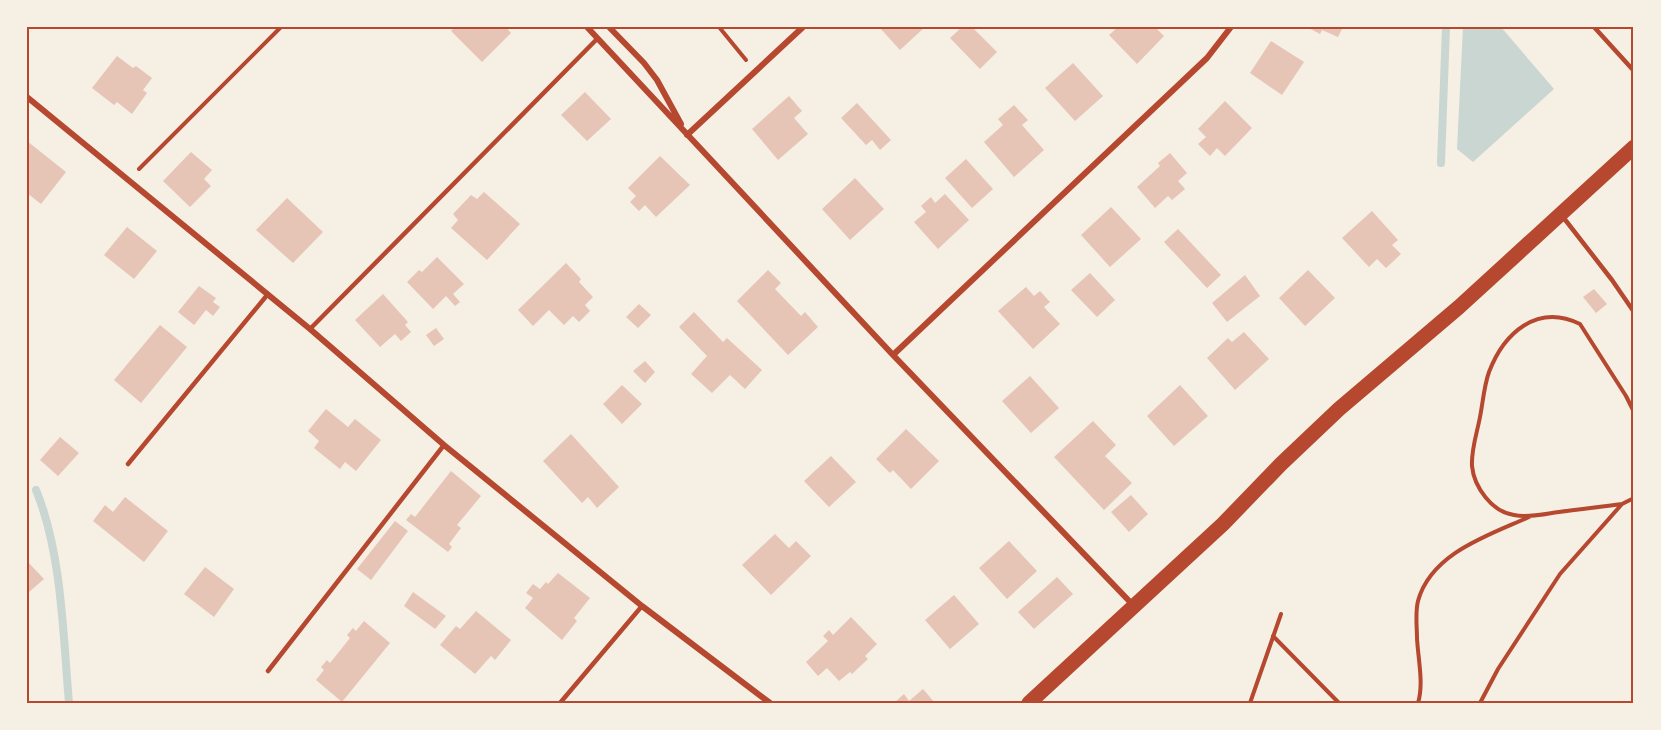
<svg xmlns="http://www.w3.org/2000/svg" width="1661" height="730" font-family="'DejaVu Sans',sans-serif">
<rect width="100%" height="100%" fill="#f6efe4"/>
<path fill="#c9d6d2" d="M 1463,27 L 1501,27 L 1554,89 L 1473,162 L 1457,149 Z"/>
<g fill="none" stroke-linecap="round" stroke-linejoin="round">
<path stroke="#c9d6d2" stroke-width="8" d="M 1441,163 L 1446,27
M 36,490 C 62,553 63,635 69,703"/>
</g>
<path fill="#e6c5b7" d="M 455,27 L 506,27 L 511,33 L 482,62 L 451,31 Z
M 879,27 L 925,27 L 900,50 Z
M 962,27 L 972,27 L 997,52 L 980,69 L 950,38 Z
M 1118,27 L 1155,27 L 1164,36 L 1137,64 L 1109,35 Z
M 1307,27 L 1343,27 L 1338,37 L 1322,30 L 1320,34 Z
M 1271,41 L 1304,62 L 1282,95 L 1250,73 Z
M 117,56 L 133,68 L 136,66 L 152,78 L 143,90 L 147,93 L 132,114 L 117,102 L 114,105 L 92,88 Z
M 1073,63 L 1103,96 L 1075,121 L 1045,88 Z
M 585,92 L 611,119 L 587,141 L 561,115 Z
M 789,96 L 802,111 L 794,118 L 808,134 L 778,160 L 752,129 Z
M 1225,101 L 1252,128 L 1225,156 L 1217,148 L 1210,156 L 1198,144 L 1206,137 L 1198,129 Z
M 857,103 L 891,140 L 880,150 L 872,140 L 866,145 L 841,118 Z
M 1014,105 L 1028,120 L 1022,125 L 1044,150 L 1014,177 L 984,142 L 1003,125 L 998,119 Z
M 27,141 L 66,172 L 41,204 L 27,193 Z
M 191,152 L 212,170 L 204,179 L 211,186 L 190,207 L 163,181 Z
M 1170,153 L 1187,173 L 1178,181 L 1185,189 L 1172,200 L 1168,196 L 1155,208 L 1137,187 L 1160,166 L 1158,163 Z
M 660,156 L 690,185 L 656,217 L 645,205 L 639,211 L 630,202 L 636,196 L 628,188 Z
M 966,159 L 993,189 L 972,208 L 945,178 Z
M 855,178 L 884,209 L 850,240 L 822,209 Z
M 484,192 L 520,224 L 487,260 L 451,228 L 458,220 L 453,214 L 471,195 L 477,199 Z
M 945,194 L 969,220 L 938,249 L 914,222 L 926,212 L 921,206 L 931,197 L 935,203 Z
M 287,198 L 323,232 L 293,263 L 256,230 Z
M 1111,207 L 1141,239 L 1110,267 L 1081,235 Z
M 1372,211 L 1398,240 L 1392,245 L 1401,254 L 1386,268 L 1377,259 L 1369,267 L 1342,238 Z
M 127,227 L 157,251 L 134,279 L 104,255 Z
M 1178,229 L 1221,275 L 1207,288 L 1164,242 Z
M 437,257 L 464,284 L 453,294 L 460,302 L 455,306 L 446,296 L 433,309 L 407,282 L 419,270 L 422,272 Z
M 566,263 L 581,279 L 579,282 L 593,297 L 585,305 L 590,311 L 579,322 L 573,316 L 564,325 L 549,310 L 533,326 L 518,310 Z
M 768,270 L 781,283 L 775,289 L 801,316 L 805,312 L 818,327 L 788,355 L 737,301 Z
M 1308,270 L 1335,298 L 1305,326 L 1279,298 Z
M 1090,273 L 1115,300 L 1097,317 L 1071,290 Z
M 1245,275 L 1260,296 L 1227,322 L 1212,303 Z
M 199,286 L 216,298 L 213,302 L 220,307 L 213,316 L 206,310 L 194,325 L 178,312 Z
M 1026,287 L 1034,296 L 1040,291 L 1050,302 L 1044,307 L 1060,324 L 1033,349 L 998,311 Z
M 1594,289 L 1607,304 L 1596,313 L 1583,297 Z
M 383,294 L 408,322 L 405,325 L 411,332 L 401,341 L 395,334 L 380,347 L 355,320 Z
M 639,304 L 651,315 L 638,328 L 626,317 Z
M 694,312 L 723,342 L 727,338 L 762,370 L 745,389 L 730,375 L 712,393 L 691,374 L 707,356 L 679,327 Z
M 160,325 L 187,347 L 141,403 L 114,380 Z
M 436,328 L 444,339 L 434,346 L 426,335 Z
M 1244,332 L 1269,359 L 1235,390 L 1207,358 L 1228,338 L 1232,342 Z
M 645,361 L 655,372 L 645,383 L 633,371 Z
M 1030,376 L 1059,408 L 1031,433 L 1002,401 Z
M 622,385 L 642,404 L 622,424 L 603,404 Z
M 1180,385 L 1208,416 L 1174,446 L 1147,416 Z
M 326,409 L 348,427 L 355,419 L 381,440 L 356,471 L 345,462 L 340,469 L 314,448 L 319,441 L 308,431 Z
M 1093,421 L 1116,445 L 1105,456 L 1132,483 L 1104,510 L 1054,457 Z
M 906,429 L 939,461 L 911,489 L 893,470 L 890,473 L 876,459 Z
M 571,434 L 619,487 L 597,508 L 588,497 L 582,503 L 543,461 Z
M 60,437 L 79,453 L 58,476 L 40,460 Z
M 831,456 L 856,482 L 829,507 L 804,481 Z
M 451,471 L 481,496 L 457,525 L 461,528 L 449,544 L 452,547 L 448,552 L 406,520 L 411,514 L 415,517 Z
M 1131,495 L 1148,514 L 1129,532 L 1111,512 Z
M 125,497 L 168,531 L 144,562 L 93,521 L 105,505 L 113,512 Z
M 395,521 L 408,531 L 371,580 L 357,569 Z
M 775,534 L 789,548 L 796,541 L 811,556 L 771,595 L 742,565 Z
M 1009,541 L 1037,571 L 1007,599 L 979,568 Z
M 27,561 L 44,579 L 29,592 L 27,590 Z
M 205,567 L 234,589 L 214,617 L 184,594 Z
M 558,573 L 590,598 L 574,618 L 577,621 L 562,640 L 525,608 L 533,598 L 526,593 L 533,584 L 540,589 L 546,582 L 548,584 Z
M 1057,577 L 1073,594 L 1034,629 L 1018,612 Z
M 413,592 L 446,616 L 435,629 L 404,606 Z
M 954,595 L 979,624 L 950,649 L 925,620 Z
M 476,611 L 511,640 L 495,660 L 491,656 L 475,674 L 440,645 L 456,626 L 460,629 Z
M 851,617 L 877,644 L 865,656 L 868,659 L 852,674 L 850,672 L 839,681 L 827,668 L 818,676 L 806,662 L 828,641 L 823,636 L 829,630 L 833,635 Z
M 364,621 L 390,643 L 342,702 L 316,680 L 324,670 L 321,667 L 327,660 L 330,663 L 350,638 L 347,635 L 353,628 L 356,631 Z
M 923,689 L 935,703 L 894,703 L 904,694 L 909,701 Z"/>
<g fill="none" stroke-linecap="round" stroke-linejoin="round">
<path stroke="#b5482f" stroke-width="4" d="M 719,27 L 746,60
M 139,169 L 281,27
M 1622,504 C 1601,507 1580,509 1559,512 C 1544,514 1528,518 1514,515 C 1492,512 1474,487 1472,466 C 1471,450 1477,433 1480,417 C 1483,402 1484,386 1489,372 C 1504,333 1537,303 1580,324 L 1626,396 L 1634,412
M 1273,636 L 1339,703
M 1250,703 L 1281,614
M 1418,703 C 1424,683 1418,659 1417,638 C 1417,627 1415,613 1418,601 C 1431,553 1489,535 1529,517
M 1480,703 L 1498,669 L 1560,574 L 1622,504 L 1634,498"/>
<path stroke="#b5482f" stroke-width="4.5" d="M 1594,27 L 1634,71
M 1563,217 L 1612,280 L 1634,312
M 310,329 L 597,39
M 128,464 L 268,294
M 268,671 L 444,445
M 560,703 L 642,606"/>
<path stroke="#b5482f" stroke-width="6" d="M 587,27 L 893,355 L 1133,605
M 609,27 L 644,63 L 657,80 L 681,124
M 27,97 L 310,329 L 444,445 L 642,606 L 770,703
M 687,135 L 803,27
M 893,355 L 1207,58 L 1231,27"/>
<path stroke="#b5482f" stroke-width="15" d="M 1029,703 L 1223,524 L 1281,464 L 1339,409 L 1459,307 L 1634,147"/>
</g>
<rect width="1661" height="730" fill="none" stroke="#f6efe4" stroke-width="57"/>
<rect x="28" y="28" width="1604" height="674" fill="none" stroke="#b5482f" stroke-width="2"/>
</svg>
